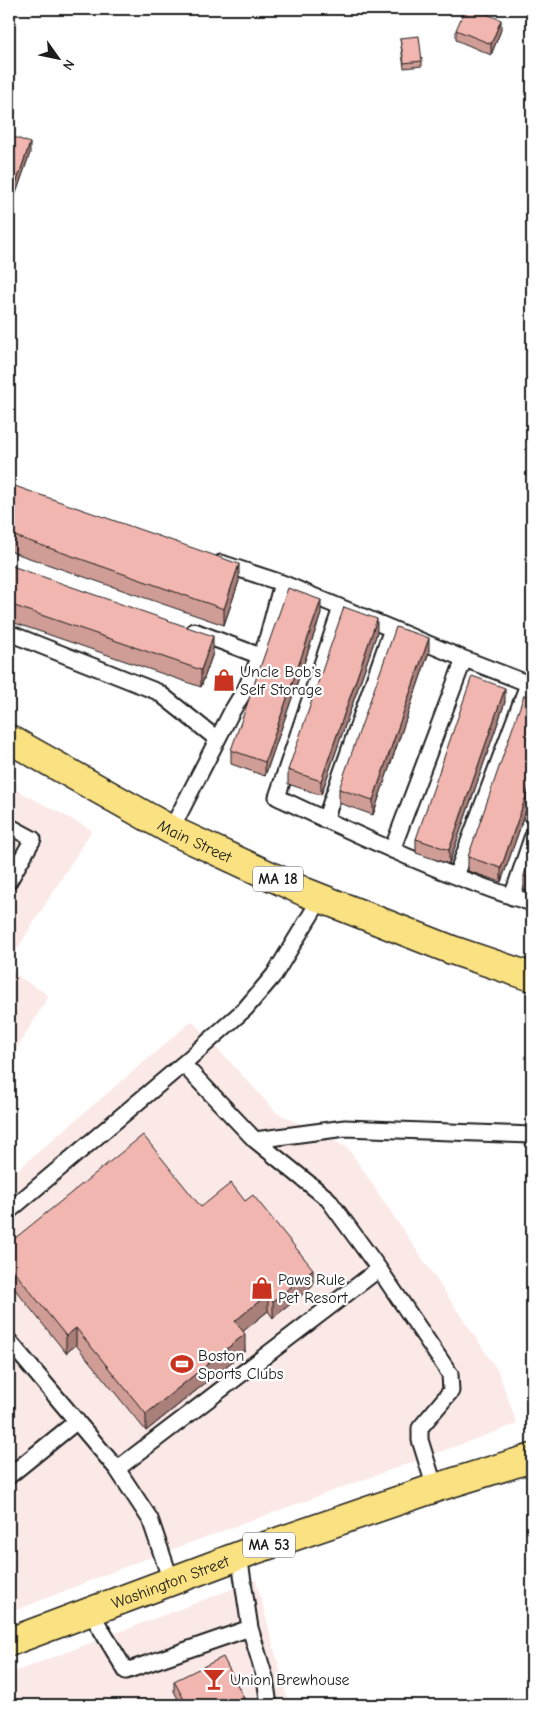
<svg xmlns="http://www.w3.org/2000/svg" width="541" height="1714" font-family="'Comic Neue',sans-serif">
<rect width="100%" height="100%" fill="#fff"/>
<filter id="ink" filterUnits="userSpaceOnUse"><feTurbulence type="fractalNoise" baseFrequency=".02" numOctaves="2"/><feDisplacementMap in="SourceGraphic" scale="10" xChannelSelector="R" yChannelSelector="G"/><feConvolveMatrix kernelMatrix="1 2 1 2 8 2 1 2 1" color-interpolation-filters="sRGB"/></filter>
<g filter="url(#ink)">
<path fill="#fbe9e7" d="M 9,786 L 92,830 L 9,962 Z
M 9,970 L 49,996 L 9,1061 Z
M 192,1021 L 276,1112 L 348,1148 L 498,1371 L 517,1424 L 132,1564 L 9,1613 L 9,1177 Z
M 256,1580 L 289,1705 L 10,1705 L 9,1704 L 9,1674 Z"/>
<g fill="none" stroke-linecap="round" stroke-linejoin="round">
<defs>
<path id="service" d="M 221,563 L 282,583 L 462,658 L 532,685
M 341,608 L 277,797 C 360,836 444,876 532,903
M 194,631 L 260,656
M 9,633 L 158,692 L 217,739
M 325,820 L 392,629
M 9,826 L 33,839 L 9,881
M 171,830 L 232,711 L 246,688 L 266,643 L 282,583
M 392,850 L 464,659
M 456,876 L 527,687
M 512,897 L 532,838
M 255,1140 L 345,1128 L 532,1135
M 9,1211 L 183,1064
M 379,1269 L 450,1374 L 451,1391 L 420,1428 L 420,1440 L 435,1488
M 9,1341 L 117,1469
M 9,1476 L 77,1421
M 171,1581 L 150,1519 L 117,1469 L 379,1269 L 328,1199 L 255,1140 L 183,1064 L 245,1009 L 274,975 L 321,898
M 90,1611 L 126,1671 L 250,1628 L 239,1555
M 250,1628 L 265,1678 L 269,1705"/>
<g id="primary">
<path id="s1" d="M 9,739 L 171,830 L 305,892 L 452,950 L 532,977"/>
<path id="s2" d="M 9,1642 L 257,1549 L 435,1488 L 532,1458"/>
</g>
</defs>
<use href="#service" stroke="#1c1c1c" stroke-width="19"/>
<use href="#primary" stroke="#1c1c1c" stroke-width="31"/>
<use href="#service" stroke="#fff" stroke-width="15"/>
<use href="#primary" stroke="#fae181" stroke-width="28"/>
</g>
<path fill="#cf9d96" stroke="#1c1c1c" d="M 456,30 L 501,30 L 491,55 L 456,40 Z
M 400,38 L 422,61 L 422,66 L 404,68 Z
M 9,135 L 30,153 L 14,199 L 9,197 Z
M 9,484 L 239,581 L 224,625 L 9,551 Z
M 9,565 L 213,653 L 201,687 L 9,621 Z
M 321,614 L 265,776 L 231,764 L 231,750 Z
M 377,633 L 321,795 L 288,784 L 288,770 Z
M 429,652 L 373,815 L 339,803 L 339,789 Z
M 532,697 L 532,794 L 501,882 L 468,871 L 468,857 Z
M 505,702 L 449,864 L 416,853 L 416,839 Z
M 532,851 L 532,893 L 524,890 L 524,876 Z
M 201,1207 L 313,1286 L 273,1318 L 268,1311 L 243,1331 L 245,1351 L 146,1431 L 76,1345 L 66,1353 L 9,1282 L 9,1243 Z
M 174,1681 L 244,1705 L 181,1705 L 174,1691 Z"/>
<path fill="#a97f7a" stroke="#1c1c1c" d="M 501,20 L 501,30 L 491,55 L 491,44 Z
M 30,143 L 30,153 L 14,199 L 14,189 Z
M 239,564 L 239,581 L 224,625 L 224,609 Z
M 321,600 L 321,614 L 265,776 L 265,762 Z
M 377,619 L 377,633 L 321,795 L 321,781 Z
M 213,636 L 213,653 L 201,687 L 201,670 Z
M 429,638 L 429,652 L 373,815 L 373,800 Z
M 505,688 L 505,702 L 449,864 L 449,850 Z
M 532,779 L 532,794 L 501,882 L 501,868 Z
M 313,1269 L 313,1286 L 273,1318 L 273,1301 Z
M 268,1294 L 268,1311 L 235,1338 L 235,1321 Z
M 76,1328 L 76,1345 L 66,1353 L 66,1336 Z
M 245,1334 L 245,1351 L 146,1431 L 146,1414 Z
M 244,1698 L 244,1705 L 229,1705 Z"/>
<path fill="#f1b6af" stroke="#1c1c1c" d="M 465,9 L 475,9 L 501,20 L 491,44 L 456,30 Z
M 419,36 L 422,61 L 404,63 L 400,38 Z
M 9,135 L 30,143 L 14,189 L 9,187 Z
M 9,484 L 239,564 L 224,609 L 9,534 Z
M 9,565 L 213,636 L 201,670 L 9,604 Z
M 288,588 L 321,600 L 265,762 L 231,750 Z
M 344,607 L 377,619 L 321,781 L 288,770 Z
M 396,627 L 429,638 L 373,800 L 339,789 Z
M 472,676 L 505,688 L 449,850 L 416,839 Z
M 524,695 L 532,697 L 532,779 L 501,868 L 468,857 Z
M 532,851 L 532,879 L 524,876 Z
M 143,1135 L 201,1207 L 231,1183 L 245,1201 L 253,1195 L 313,1269 L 273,1301 L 268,1294 L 235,1321 L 245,1334 L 146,1414 L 76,1328 L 66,1336 L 9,1265 L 9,1243 Z
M 223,1657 L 244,1698 L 229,1705 L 187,1705 L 174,1681 Z"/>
</g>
<defs>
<symbol id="shop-bare" viewBox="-9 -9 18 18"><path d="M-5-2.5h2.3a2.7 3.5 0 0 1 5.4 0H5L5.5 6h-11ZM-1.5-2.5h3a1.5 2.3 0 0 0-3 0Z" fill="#c8321e" stroke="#fff" stroke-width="2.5" paint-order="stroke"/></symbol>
<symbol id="stadium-bare" viewBox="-9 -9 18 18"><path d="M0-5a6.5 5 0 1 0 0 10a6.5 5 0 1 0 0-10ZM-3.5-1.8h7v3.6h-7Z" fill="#c8321e" stroke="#fff" stroke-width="2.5" paint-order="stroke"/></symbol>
<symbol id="bar-bare" viewBox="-9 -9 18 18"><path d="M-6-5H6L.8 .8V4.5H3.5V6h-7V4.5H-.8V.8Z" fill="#c8321e" stroke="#fff" stroke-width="2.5" paint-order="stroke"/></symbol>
</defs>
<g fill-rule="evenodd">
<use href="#shop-bare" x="208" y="664" width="32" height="32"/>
<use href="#shop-bare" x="246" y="1272" width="32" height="32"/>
<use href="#stadium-bare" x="166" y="1348" width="32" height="32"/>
<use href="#bar-bare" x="198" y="1663" width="32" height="32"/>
</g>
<g text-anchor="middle" stroke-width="4.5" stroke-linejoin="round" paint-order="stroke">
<g fill="#fff" stroke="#606060" stroke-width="1">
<rect x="253" y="866.5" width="50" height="25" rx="4"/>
<rect x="243" y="1532.5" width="52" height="25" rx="4"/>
</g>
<g font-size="15" font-weight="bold" fill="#1c1c1c">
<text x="278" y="884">MA 18</text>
<text x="269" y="1550">MA 53</text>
</g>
<g font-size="16" fill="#1c1c1c" stroke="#fff" text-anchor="start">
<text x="240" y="677">Uncle Bob's<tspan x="240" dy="18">Self Storage</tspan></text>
<text x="278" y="1285">Paws Rule<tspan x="278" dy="18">Pet Resort</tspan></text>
<text x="198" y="1361">Boston<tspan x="198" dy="18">Sports Clubs</tspan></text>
<text x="230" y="1685">Union Brewhouse</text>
</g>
<g font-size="16" fill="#1c1c1c" stroke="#fff">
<text dy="6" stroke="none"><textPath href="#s1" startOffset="212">Main Street</textPath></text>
<text dy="6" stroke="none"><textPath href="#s2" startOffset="172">Washington Street</textPath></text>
</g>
</g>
<rect width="541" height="1714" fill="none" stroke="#fff" stroke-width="30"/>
<rect x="15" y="15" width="511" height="1684" fill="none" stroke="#1c1c1c" stroke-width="2" filter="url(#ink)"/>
<g transform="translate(58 58) rotate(123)" stroke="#ffffff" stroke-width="4" paint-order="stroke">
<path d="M0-4L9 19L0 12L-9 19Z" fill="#1c1c1c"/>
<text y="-8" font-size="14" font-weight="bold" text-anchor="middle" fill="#1c1c1c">N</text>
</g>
</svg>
